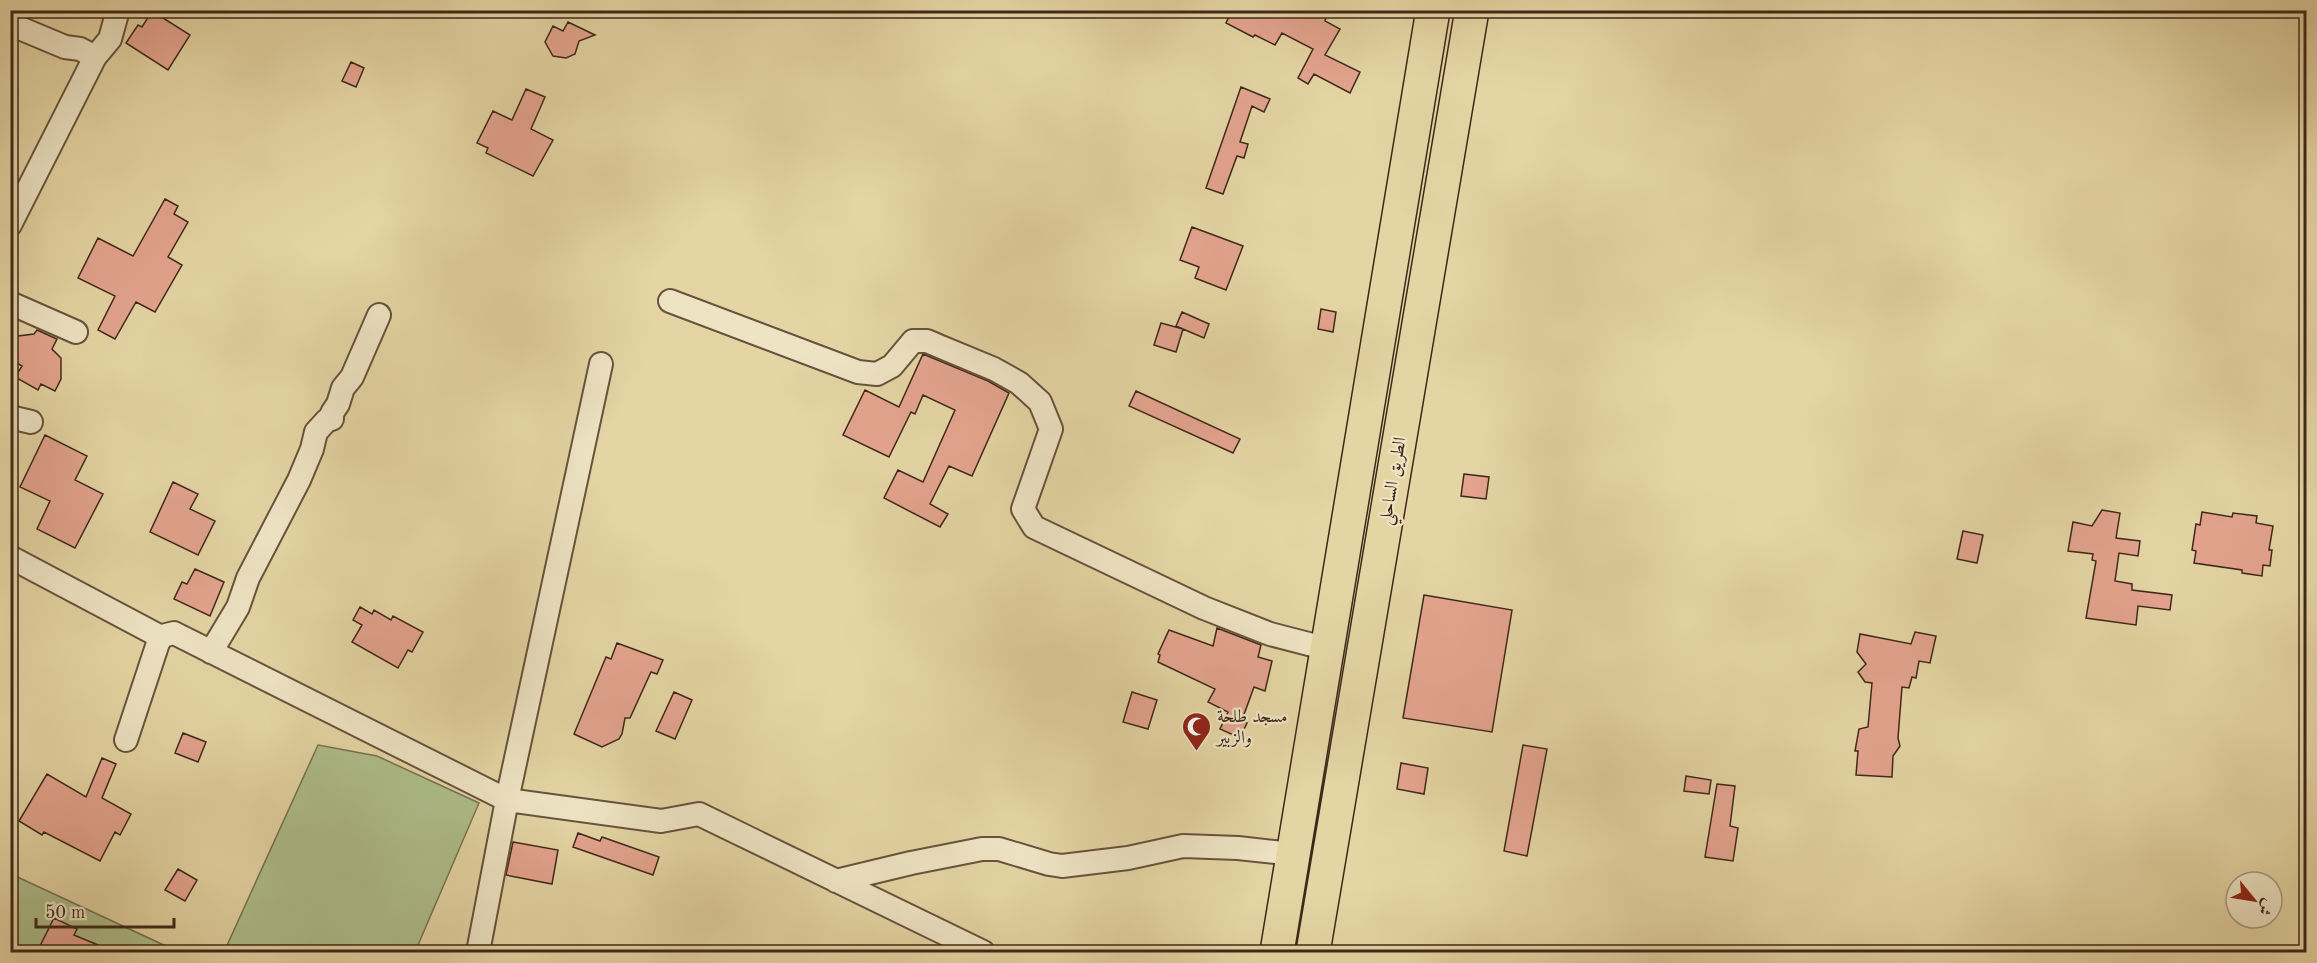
<svg xmlns="http://www.w3.org/2000/svg" width="2317" height="963" font-family="'Old Standard TT',Amiri,serif">
<rect width="100%" height="100%" fill="#e5d5a4"/>
<filter id="stains"><feTurbulence type="fractalNoise" baseFrequency=".00333" numOctaves="4"/><feColorMatrix values="0 0 0 0 .2 0 0 0 0 .09 0 0 0 0 .02 0 0 0 .5 -.17"/></filter>
<radialGradient id="worn" r=".72"><stop offset=".6" stop-color="#630" stop-opacity="0"/><stop offset="1" stop-color="#630" stop-opacity=".3"/></radialGradient>
<path fill="#aebe8b" stroke="#767352" stroke-width="1.5" d="M 318,745 L 377,756 L 479,803 L 415,952 L 224,952 Z
M 11,874 L 168,947 L 166,952 L 11,952 Z"/>
<path fill="#e4a48f" stroke="#3f281a" stroke-width="1.5" d="M 1232,10 L 1311,10 L 1326,18 L 1325,21 L 1340,29 L 1325,55 L 1360,72 L 1350,93 L 1314,74 L 1308,84 L 1298,78 L 1313,49 L 1282,33 L 1275,45 L 1255,35 L 1253,37 L 1226,23 Z
M 152,11 L 190,35 L 168,70 L 126,43 L 138,25 L 142,27 Z
M 568,22 L 595,35 L 579,41 L 575,54 L 566,58 L 553,56 L 545,42 L 553,26 L 563,31 Z
M 351,62 L 364,68 L 356,87 L 342,81 Z
M 1241,87 L 1270,99 L 1264,112 L 1252,106 L 1240,142 L 1248,144 L 1244,158 L 1237,156 L 1223,194 L 1206,188 Z
M 526,89 L 545,97 L 531,129 L 553,140 L 533,176 L 486,153 L 488,148 L 477,143 L 493,111 L 512,120 Z
M 165,199 L 178,206 L 174,214 L 188,222 L 168,257 L 182,265 L 155,312 L 136,302 L 115,339 L 98,330 L 115,296 L 78,278 L 98,238 L 133,256 Z
M 1192,227 L 1243,246 L 1226,290 L 1195,278 L 1199,267 L 1180,260 Z
M 1321,309 L 1336,312 L 1333,332 L 1318,329 Z
M 1182,312 L 1209,324 L 1204,338 L 1176,326 Z
M 1161,323 L 1183,329 L 1176,352 L 1154,345 Z
M 37,330 L 57,339 L 52,349 L 61,358 L 61,379 L 55,391 L 41,384 L 38,390 L 15,377 L 22,366 L 10,359 L 10,337 L 34,334 Z
M 923,354 L 988,381 L 1009,393 L 972,476 L 949,466 L 930,504 L 948,514 L 940,527 L 884,498 L 898,470 L 923,482 L 955,410 L 923,395 L 915,414 L 911,412 L 889,457 L 843,435 L 865,390 L 899,407 Z
M 1136,391 L 1240,439 L 1233,453 L 1129,406 Z
M 45,435 L 87,456 L 75,480 L 103,494 L 75,548 L 37,529 L 50,501 L 20,487 Z
M 1464,474 L 1489,477 L 1486,499 L 1461,496 Z
M 173,482 L 198,494 L 190,509 L 215,521 L 198,555 L 150,532 Z
M 2102,510 L 2120,513 L 2116,538 L 2140,541 L 2138,556 L 2119,553 L 2115,581 L 2132,584 L 2132,590 L 2172,595 L 2170,610 L 2138,606 L 2136,625 L 2086,618 L 2096,561 L 2092,560 L 2093,554 L 2068,551 L 2073,522 L 2092,526 Z
M 2202,512 L 2232,517 L 2233,513 L 2257,516 L 2256,523 L 2273,526 L 2269,550 L 2272,550 L 2270,566 L 2263,565 L 2262,576 L 2242,573 L 2242,570 L 2194,563 L 2196,551 L 2192,550 L 2196,524 L 2200,525 Z
M 1963,531 L 1983,535 L 1977,563 L 1957,559 Z
M 195,569 L 224,582 L 210,616 L 174,599 L 182,582 L 187,584 Z
M 1424,595 L 1512,610 L 1492,732 L 1403,718 Z
M 360,607 L 372,614 L 374,610 L 391,620 L 393,616 L 423,632 L 412,652 L 408,650 L 398,668 L 352,642 L 362,625 L 353,620 Z
M 1217,628 L 1261,645 L 1258,657 L 1272,661 L 1265,691 L 1254,687 L 1242,720 L 1247,723 L 1240,738 L 1220,729 L 1228,712 L 1208,702 L 1215,689 L 1158,662 L 1160,655 L 1158,654 L 1169,630 L 1213,646 Z
M 1915,632 L 1936,636 L 1930,663 L 1919,661 L 1916,678 L 1912,677 L 1909,688 L 1902,687 L 1898,738 L 1900,746 L 1893,756 L 1892,777 L 1856,775 L 1858,751 L 1855,751 L 1859,729 L 1868,727 L 1872,683 L 1865,682 L 1858,672 L 1866,664 L 1857,652 L 1860,634 L 1911,644 Z
M 617,643 L 663,660 L 657,674 L 651,672 L 630,718 L 625,718 L 622,734 L 619,739 L 602,747 L 574,734 L 606,657 L 611,659 Z
M 674,692 L 692,700 L 675,739 L 656,731 Z
M 1132,692 L 1157,700 L 1148,729 L 1123,722 Z
M 183,733 L 206,742 L 198,762 L 175,753 Z
M 1523,745 L 1547,749 L 1527,856 L 1504,851 Z
M 102,758 L 116,764 L 102,798 L 131,814 L 120,835 L 115,832 L 100,861 L 44,832 L 42,835 L 19,821 L 47,774 L 86,797 Z
M 1401,763 L 1428,768 L 1424,794 L 1397,789 Z
M 1686,776 L 1711,780 L 1709,794 L 1684,791 Z
M 1717,784 L 1735,786 L 1730,826 L 1738,828 L 1733,861 L 1705,857 Z
M 578,833 L 600,841 L 602,837 L 659,857 L 653,875 L 573,847 Z
M 513,842 L 558,850 L 552,884 L 506,875 Z
M 178,869 L 197,880 L 185,901 L 165,890 Z
M 54,918 L 77,929 L 74,935 L 115,952 L 37,952 Z"/>
<g fill="none" stroke-linecap="round" stroke-linejoin="round">
<defs>
<path id="minor" d="M 10,24 L 65,47 L 80,49 L 95,57 L 110,39 L 118,10
M 10,225 L 95,57
M 670,301 L 858,372 L 877,374 L 892,366 L 913,341 L 927,341 L 941,347 L 994,369 L 1019,383 L 1040,402 L 1051,429 L 1023,509 L 1034,527 L 1204,608 L 1270,634 L 1328,649
M 10,303 L 76,332
M 10,417 L 31,422
M 10,557 L 161,637
M 211,652 L 238,607 L 248,578 L 299,480 L 312,449 L 316,432 L 327,420 L 332,419 L 332,413 L 338,404 L 343,388 L 352,377 L 379,315
M 126,740 L 158,643 L 162,636 L 174,633 L 507,800 L 661,821 L 699,814 L 983,952
M 836,881 L 911,863 L 982,849 L 999,849 L 1049,864 L 1062,866 L 1128,858 L 1183,846 L 1238,848 L 1293,854
M 478,952 L 507,800 L 601,364"/>
<path id="trunk" d="M 1277,952 L 1433,10
M 1313,952 L 1472,10"/>
</defs>
<use href="#minor" stroke="#68533c" stroke-width="26"/>
<use href="#trunk" stroke="#3f281a" stroke-width="36"/>
<use href="#minor" stroke="#eee4c4" stroke-width="22"/>
<use href="#trunk" stroke="#e5d5a4" stroke-width="33"/>
</g>
<defs>
<symbol id="mosque-pin" viewBox="-11 -11 22 30"><path d="M0 17L-7.5 6A9.5 9.5 0 1 1 7.5 6Z" fill="#8f2418" stroke="#eee4c4"/><path d="M3.5-4.9A6 6 0 1 0 3.5 4.9A5 5 0 1 1 3.5-4.9Z" fill="#fff"/></symbol>
</defs>
<g fill-rule="evenodd">
<use href="#mosque-pin" x="1180" y="710" width="33" height="45"/>
</g>
<g text-anchor="middle" stroke-width="4.5" stroke-linejoin="round" paint-order="stroke">
<g font-size="18" fill="#3f281a" stroke="#eee4c4">
<text transform="translate(1392 481) rotate(-80)" y="6">الطريق الساحلي</text>
</g>
<g font-size="18" fill="#3f281a" stroke="#eee4c4" text-anchor="start">
<text x="1217" y="722">مسجد طلحة<tspan x="1217" dy="21">والزبير</tspan></text>
</g>
</g>
<rect width="2317" height="963" fill="none" stroke="#e5d5a4" stroke-width="36"/>
<rect x="12" y="12" width="2293" height="939" fill="none" stroke="#3f281a" stroke-width="3"/>
<rect x="18" y="18" width="2281" height="927" fill="none" stroke="#3f281a" stroke-width="1.5"/>
<g transform="translate(2254 900) rotate(120)"><circle r="28" fill="#eee4c4" stroke="#a89980" stroke-width="1.5"/>
<path d="M0-4.5L10 22L0 15L-10 22Z" fill="#8f2418"/>
<text y="-9" font-size="16" font-weight="bold" text-anchor="middle" fill="#3f281a">ش</text>
</g>
<path d="M36 918v9h138v-9" fill="none" stroke="#3f281a" stroke-width="3"/>
<text x="45" y="918" font-size="18" fill="#3f281a" stroke="#eee4c4" stroke-width="4.5" paint-order="stroke">50 m</text>
<rect width="100%" height="100%" filter="url(#stains)"/>
<rect width="100%" height="100%" fill="url(#worn)"/>
</svg>
